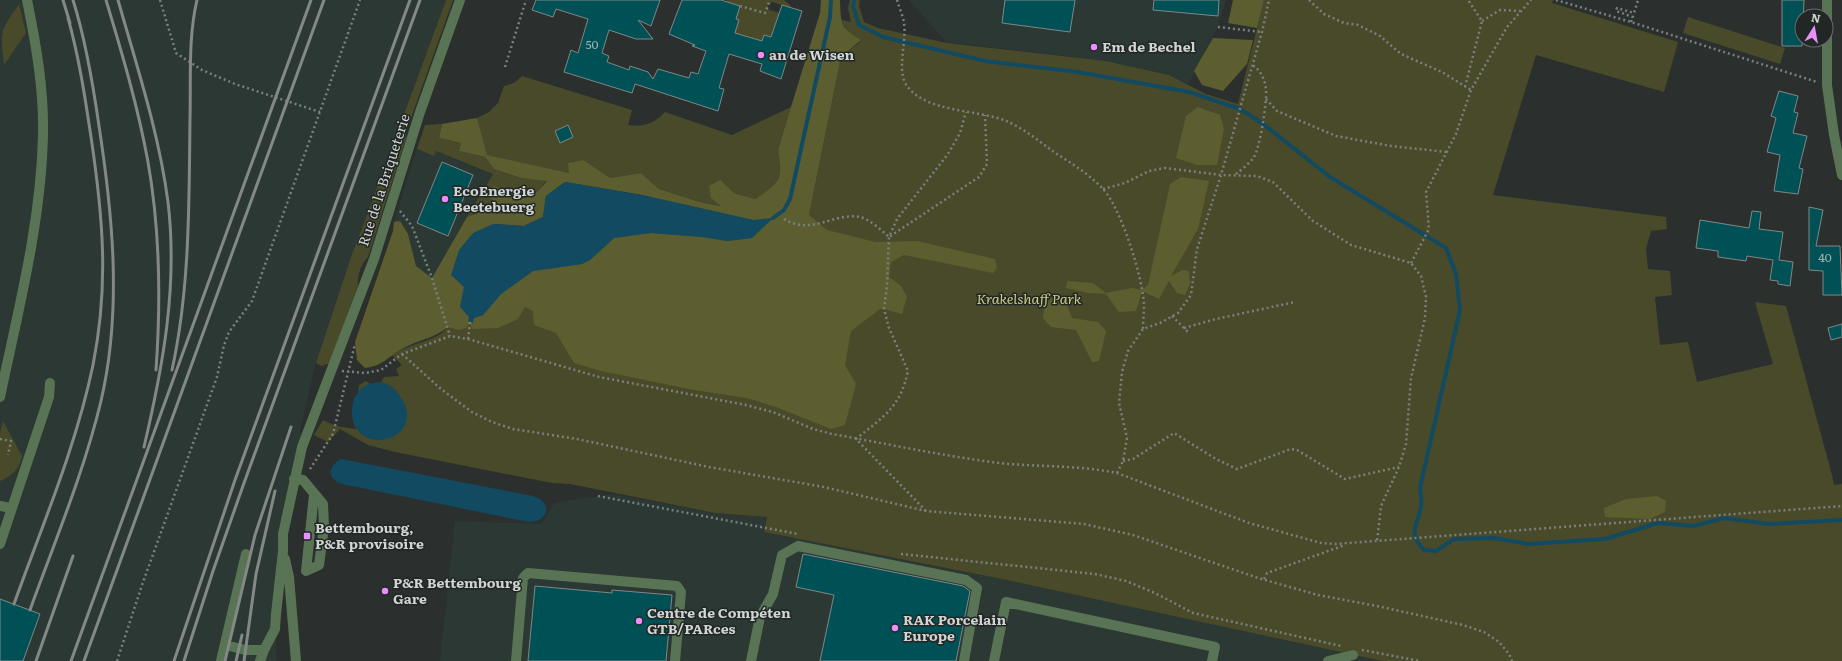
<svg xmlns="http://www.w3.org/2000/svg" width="1842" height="661" font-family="Literata,serif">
<rect width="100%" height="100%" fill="#2b302e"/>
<path fill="#2b3833" d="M 0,0 L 446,0 L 364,223 L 352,254 L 316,363 L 300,429 L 302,447 L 294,479 L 275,629 L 277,661 L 0,661 Z
M 909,0 L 1226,0 L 1218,27 L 1188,85 L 1169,75 L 1106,61 L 946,42 Z
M 417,149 L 433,156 L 436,151 L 493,174 L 432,278 L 416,266 L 408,234 L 394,222 Z
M 613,494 L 715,513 L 767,517 L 764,532 L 1002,579 L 1382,661 L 440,661 L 455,521 L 542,524 L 554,503 Z"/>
<path fill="#494a2a" d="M 446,0 L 453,0 L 406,132 L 406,138 L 368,257 C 361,264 357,276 358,286 L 330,363 L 322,366 L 316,363 L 352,254 L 364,223 Z
M 727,0 L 784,0 L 791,6 L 791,8 L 772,2 L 768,5 L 769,10 L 780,13 L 771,37 L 764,35 L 762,41 L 735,33 L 739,20 L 736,19 L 740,6 L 727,2 Z
M 850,0 L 860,0 L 859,6 L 864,22 L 878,28 L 947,43 L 1106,61 L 1169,75 L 1206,94 L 1238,104 L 1264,0 L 1553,0 L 1552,3 L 1678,42 L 1664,92 L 1536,55 L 1493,195 L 1666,217 L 1667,229 L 1651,231 L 1646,249 L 1648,269 L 1670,271 L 1672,295 L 1655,297 L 1660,345 L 1688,342 L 1697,382 L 1773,364 L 1755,302 L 1786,306 L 1832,475 L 1834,485 L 1842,484 L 1842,661 L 1382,661 L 1002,579 L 764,532 L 767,517 L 715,513 L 570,484 L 552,483 L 395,452 L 368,445 L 340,429 L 328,442 L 314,435 L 323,420 L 336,426 L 356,429 C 346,405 358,405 359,385 L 366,381 L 370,384 L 381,382 L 384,377 L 399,376 L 396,369 L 402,365 L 392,355 C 407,345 424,343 439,335 C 449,329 455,316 460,307 L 451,275 L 642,195 L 753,220 L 809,215 L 841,57 L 861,41 L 847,32 L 841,20 L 851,22 L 848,8 Z
M 19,4 L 26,33 L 4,65 C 0,31 0,31 19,4 Z
M 1688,17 L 1785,48 L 1780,64 L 1683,33 Z
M 522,76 L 632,110 L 628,125 C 644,127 654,124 665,112 L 732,135 L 791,107 L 778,148 L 782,170 L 775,186 L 755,199 L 734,193 L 723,206 L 700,202 L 659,189 L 641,173 L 610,178 L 584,160 L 569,173 L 486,155 L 477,118 L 489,112 L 498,103 L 504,86 L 514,83 Z
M 442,124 L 439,138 L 461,143 L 459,151 L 485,157 L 494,169 L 521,178 L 547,180 L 534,195 L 513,201 L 502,214 L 483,211 L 467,217 L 493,174 L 436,151 L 434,156 L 417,149 L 425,125 Z
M 3,421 L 22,456 C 20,468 11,477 0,481 L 0,433 Z"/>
<path fill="#5c5e2f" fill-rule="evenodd" d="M 821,0 L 840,0 C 841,24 840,28 861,40 L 841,57 L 809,215 L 827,230 L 875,242 L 917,241 L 995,259 L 997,268 L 993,273 L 904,255 L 891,262 L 889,277 L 901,286 L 907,297 L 902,314 L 884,309 L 880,309 L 851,331 L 845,365 L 856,384 L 845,425 L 831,429 L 776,407 L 747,398 L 694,390 L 601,371 L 574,363 L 556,333 L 534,325 L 533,311 L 525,307 L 518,319 L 498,328 L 472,329 L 470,323 L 466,328 L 459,330 L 448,327 C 434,339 416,340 400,350 C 385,359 385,365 365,368 L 357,360 L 355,342 L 393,231 L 394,222 L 400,221 L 408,234 L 416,266 L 432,278 L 467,217 L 483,211 L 502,214 L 512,203 L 501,206 L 486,195 L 493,186 L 512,191 L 513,201 L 534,195 L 547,181 L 521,178 L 494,169 L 485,157 L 459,151 L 461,143 L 439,138 L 442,124 L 477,118 L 487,155 L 569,173 L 568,163 L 584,160 L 610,178 L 641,173 L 659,189 L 700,202 L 721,206 L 711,198 L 709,186 L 720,180 L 734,193 L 755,199 C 781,182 783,180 778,149 L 820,13 ZM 565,182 L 642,195 L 753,220 L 772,219 L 752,238 L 727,241 L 702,237 L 651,233 L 614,238 L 590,260 L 582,264 L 533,271 L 501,294 L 483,315 L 474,318 L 460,307 L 464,287 L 493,224 L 524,226 L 543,217 L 546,196 Z
M 1233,0 L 1264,0 L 1257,28 L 1228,23 Z
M 1213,38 L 1253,40 L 1247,64 L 1223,91 L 1202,85 L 1194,71 Z
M 1198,107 L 1220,115 L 1224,129 L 1217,165 L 1197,165 L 1176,158 L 1186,116 Z
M 1181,177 L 1209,181 L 1198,229 L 1171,276 L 1182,270 L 1189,271 L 1190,284 L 1185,295 L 1177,293 L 1169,281 L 1159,299 L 1142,291 L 1136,311 L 1119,312 L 1106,294 L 1088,293 L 1066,288 L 1067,281 L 1093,283 L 1106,293 L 1132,288 L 1142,290 L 1148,285 L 1170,184 Z
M 1057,294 L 1066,302 L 1072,318 L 1098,322 L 1106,331 L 1099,361 L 1092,362 L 1076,330 L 1051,327 L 1043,318 L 1045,304 Z
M 1657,496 L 1666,501 L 1665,512 L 1650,519 L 1605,517 L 1604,508 L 1626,499 Z"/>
<path fill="#124a61" d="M 565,182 L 642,195 L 753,220 L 773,218 L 752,238 L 727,241 L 702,237 L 651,233 L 614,238 L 590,260 L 582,264 L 533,271 L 501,294 L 483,315 L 474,318 L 473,323 L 468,321 L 469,317 L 460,307 L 464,287 L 451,275 L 459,250 L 473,233 L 493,224 L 524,226 L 543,217 L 546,196 Z
M 381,382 C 391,385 396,390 402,399 C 424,435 370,455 355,426 C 350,416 351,399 359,391 C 364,384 373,383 381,382 Z
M 341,459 L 533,496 C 553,502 549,522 529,522 L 342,484 C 327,479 327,467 341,459 Z"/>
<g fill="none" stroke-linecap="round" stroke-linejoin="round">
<path stroke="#124a61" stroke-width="4" d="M 854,0 L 853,6 L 859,25 L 883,37 L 985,61 L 1078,72 L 1189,92 L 1240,109 L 1262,123 L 1330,177 L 1446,248 L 1456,274 L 1460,310 L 1420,488 C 1421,494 1422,501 1421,507 C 1417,527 1407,533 1424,550 L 1436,551 L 1454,539 L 1494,538 L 1528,544 L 1605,539 L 1658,523 L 1694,526 L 1724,518 L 1769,524 L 1842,520
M 773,218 L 784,210 L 790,199 L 830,17 L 831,0"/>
</g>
<path fill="#005155" stroke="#808787" d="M 536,0 L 660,0 L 651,26 L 638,20 L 653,39 L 636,39 L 609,30 L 602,53 L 609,56 L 607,62 L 629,70 L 630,66 L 648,72 L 653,79 L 658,69 L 689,78 L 691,72 L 698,74 L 706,51 L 692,46 L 695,45 L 669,34 L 682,0 L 721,0 L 740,6 L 736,19 L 739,20 L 735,33 L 762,41 L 764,35 L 771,37 L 782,5 L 802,11 L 781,79 L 760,71 L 762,64 L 729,54 L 719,88 L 724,89 L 718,111 L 635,84 L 632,93 L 564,72 L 571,50 L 578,53 L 588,19 L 556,9 L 553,17 L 532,10 Z
M 1005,0 L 1075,0 L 1070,32 L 1002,23 Z
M 1154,0 L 1219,0 L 1218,16 L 1153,10 Z
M 1782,0 L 1804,0 L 1802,46 L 1782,46 Z
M 1779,91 L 1798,96 L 1794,112 L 1798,113 L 1793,133 L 1807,136 L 1799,168 L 1803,169 L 1798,194 L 1774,191 L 1780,155 L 1767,152 L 1776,118 L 1771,116 Z
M 568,125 L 573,137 L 560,143 L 555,131 Z
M 442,162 L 473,175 L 448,236 L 417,223 Z
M 1809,207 L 1823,210 L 1816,246 L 1840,246 L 1842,295 L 1823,295 L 1823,271 L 1809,270 Z
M 1752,211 L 1761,212 L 1759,229 L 1783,232 L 1779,260 L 1793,262 L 1790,286 L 1778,284 L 1778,281 L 1770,280 L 1773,260 L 1747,256 L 1746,261 L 1718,257 L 1718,251 L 1696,248 L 1700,220 L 1749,228 Z
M 1842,324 L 1842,337 L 1831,340 L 1828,328 Z
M 803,554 L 963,586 L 970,591 L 956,661 L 820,661 L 834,595 L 796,587 Z
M 535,586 L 612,593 L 612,590 L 672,595 L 666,661 L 528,661 Z
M 0,599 L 40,614 L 23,661 L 0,661 Z"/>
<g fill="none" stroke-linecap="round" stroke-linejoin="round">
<path stroke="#7b807e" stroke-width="2.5" stroke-dasharray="2 3" stroke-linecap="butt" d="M 160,0 L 176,53 L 202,70 L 235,84 L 320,112
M 897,0 C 899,7 903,16 904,23 C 907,41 896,71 907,86 C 927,113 977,109 1006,121 C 1023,128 1039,141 1054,152 C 1071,163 1089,174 1103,189 C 1121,208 1143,278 1144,305 C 1144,313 1143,321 1143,329
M 1309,0 L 1324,14 L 1344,23 L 1358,25 L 1380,36 L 1401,54 L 1442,72 L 1471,90
M 1556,0 L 1631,22 L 1817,82
M 740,6 L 765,13 L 770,0
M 1482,21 L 1500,10 L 1520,11
M 1631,22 L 1633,17 L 1616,11 L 1617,8 L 1634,13 L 1638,0
M 1218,27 L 1262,32
M 505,67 L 526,0
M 1465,87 L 1482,21 L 1468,0
M 1266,99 L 1277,111 L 1336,136 L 1391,146 L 1447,152
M 1236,174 C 1242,169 1250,163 1254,157 C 1260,147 1267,103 1266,90 C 1265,80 1261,70 1252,65
M 1103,189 L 1125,183 L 1149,171 L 1165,168 L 1221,175 L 1257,176 L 1273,182 L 1313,221 L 1351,245 L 1411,263 L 1421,276 L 1426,297 L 1425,318 L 1411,378 L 1406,444 L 1399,467 L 1381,506 L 1377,542
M 400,211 L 412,226 L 432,278 L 450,336
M 784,219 C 812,236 834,212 860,217 C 871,220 881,230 889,237 L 979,177 L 987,164 L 985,115
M 1411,263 L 1429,229 L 1426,192 L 1456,134 L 1471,90 L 1507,27 L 1531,0
M 1172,316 L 1188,332
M 1184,328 L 1216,319 L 1295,302
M 468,339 L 470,322
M 402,354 L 441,389 L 472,412 L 492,422 L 513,429 L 577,439 L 709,467 L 824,487 L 926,511 L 1084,524 L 1133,535 L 1258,578 L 1318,595 L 1377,606 L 1463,625 L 1484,632 L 1499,642 L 1509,654 L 1512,661
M 342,371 L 365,373 L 381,370 L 402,354 L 450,336 L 468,339 L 599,377 L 746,405 L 773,412 L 813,429 L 832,434 C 888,444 943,456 999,463 C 1038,467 1078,465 1117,473 L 1249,523 L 1321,543 L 1335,544 L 1842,506
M 0,439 L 11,441 L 8,455
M 1123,461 L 1133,459 L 1174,433 L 1216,459 L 1237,469 L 1291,449 L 1297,450 L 1345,479 L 1399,467
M 310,469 L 333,434 L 355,344
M 1117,473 L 1123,461 L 1127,438 L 1119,403 L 1122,372 L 1128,351 L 1143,329 L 1160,323 L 1178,313 L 1191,295 L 1197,249 L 1221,175 L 1262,32 L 1269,0
M 598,496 L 798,534
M 926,511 L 856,439 C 884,416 900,408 908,371 L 889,328 L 884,309 L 887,285 L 889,237 L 897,219 L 948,154 L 960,133 L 966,112
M 901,554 L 1095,574 L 1126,581 L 1155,593 L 1193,613 L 1341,646
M 1264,579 L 1267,573 L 1345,545
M 1362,650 L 1420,661
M 117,661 L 142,585 L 217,377 L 224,345 L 229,332 L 252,301 L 360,0"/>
<path stroke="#597454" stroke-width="10" d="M 1827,0 L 1827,85 L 1834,135 L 1842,175
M 0,397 C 18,311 41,224 43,135 C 44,89 36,44 27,0
M 294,479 L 303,480 L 323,504 L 324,527 L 319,565 L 306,571 L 314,495
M 0,506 L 11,508
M 0,544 L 49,397 L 50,383
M 285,559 L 289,577 L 296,661
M 226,645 L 245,650 L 264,650 L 275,629 L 276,614 L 283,551 L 283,534 L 302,447 L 374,259 L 420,112 L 460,0
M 221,661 L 246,554
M 260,661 L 264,650
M 516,661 L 523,578 L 528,573 L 677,586 L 681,592 L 675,661
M 751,661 L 760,617 L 773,594 L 782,555 L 798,546 L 966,580 L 977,588 L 964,661
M 994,661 L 1006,602 L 1215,647 L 1212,661
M 1328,661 L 1353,655"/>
<path stroke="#848886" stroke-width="3" d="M 63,0 L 70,23
M 106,0 C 122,53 138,107 148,162 C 160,230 161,300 156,370
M 118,0 C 137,67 159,133 168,202 C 178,286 163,366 144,447
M 172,370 C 190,288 189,203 190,119 C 191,79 188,38 197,0
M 14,604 C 42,526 76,447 93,365 C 109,285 103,217 91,137 C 85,97 79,57 68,18
M 30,610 C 55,541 84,472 101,401 C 122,311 113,217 99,126 C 93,84 86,41 73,0
M 36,661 L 73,556
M 71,661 L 311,0
M 84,661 L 324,0
M 174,661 L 235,480 L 410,0
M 184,661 L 213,571 L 244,483 L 420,0
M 225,661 L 255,535 L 291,427
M 236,661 L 242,635
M 244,661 L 256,574 L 275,491"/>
</g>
<g fill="#e98efe" stroke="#212725" stroke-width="1.5">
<circle cx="1094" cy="47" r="4"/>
<circle cx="761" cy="55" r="4"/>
<circle cx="445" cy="199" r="4"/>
<rect x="303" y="532" width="8" height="8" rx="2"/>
<circle cx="385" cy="591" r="4"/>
<circle cx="639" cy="621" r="4"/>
<circle cx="895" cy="628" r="4"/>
</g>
<g text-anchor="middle" stroke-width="3" stroke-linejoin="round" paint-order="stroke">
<g font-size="12" fill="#9cb3b3">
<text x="592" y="49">50</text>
<text x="1825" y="262">40</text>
</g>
<g font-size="14" font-weight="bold" fill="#d0d4d2" stroke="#212725" text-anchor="start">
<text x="1102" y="52">Em de Bechel</text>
<text x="769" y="60">an de Wisen</text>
<text x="453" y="196">EcoEnergie<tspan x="453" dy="16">Beetebuerg</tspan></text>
<text x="315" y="533">Bettembourg,<tspan x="315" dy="16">P&amp;R provisoire</tspan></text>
<text x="393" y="588">P&amp;R Bettembourg<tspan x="393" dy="16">Gare</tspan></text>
<text x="647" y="618">Centre de Compéten<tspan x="647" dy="16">GTB/PARces</tspan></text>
<text x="903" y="625">RAK Porcelain<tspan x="903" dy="16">Europe</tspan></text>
</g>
<g font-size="14" fill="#d0d4d2" stroke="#212725">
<text transform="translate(384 180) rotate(-72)" y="5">Rue de la Briqueterie</text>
</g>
<g font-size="14" font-style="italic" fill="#cbce83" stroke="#212725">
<text x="1029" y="304">Krakelshaff Park</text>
</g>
</g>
<g transform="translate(1814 28) rotate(11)"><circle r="19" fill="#212725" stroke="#676c6a"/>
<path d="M0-3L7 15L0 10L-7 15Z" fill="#e98efe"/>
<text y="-6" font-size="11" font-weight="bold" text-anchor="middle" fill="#d0d4d2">N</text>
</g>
</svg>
